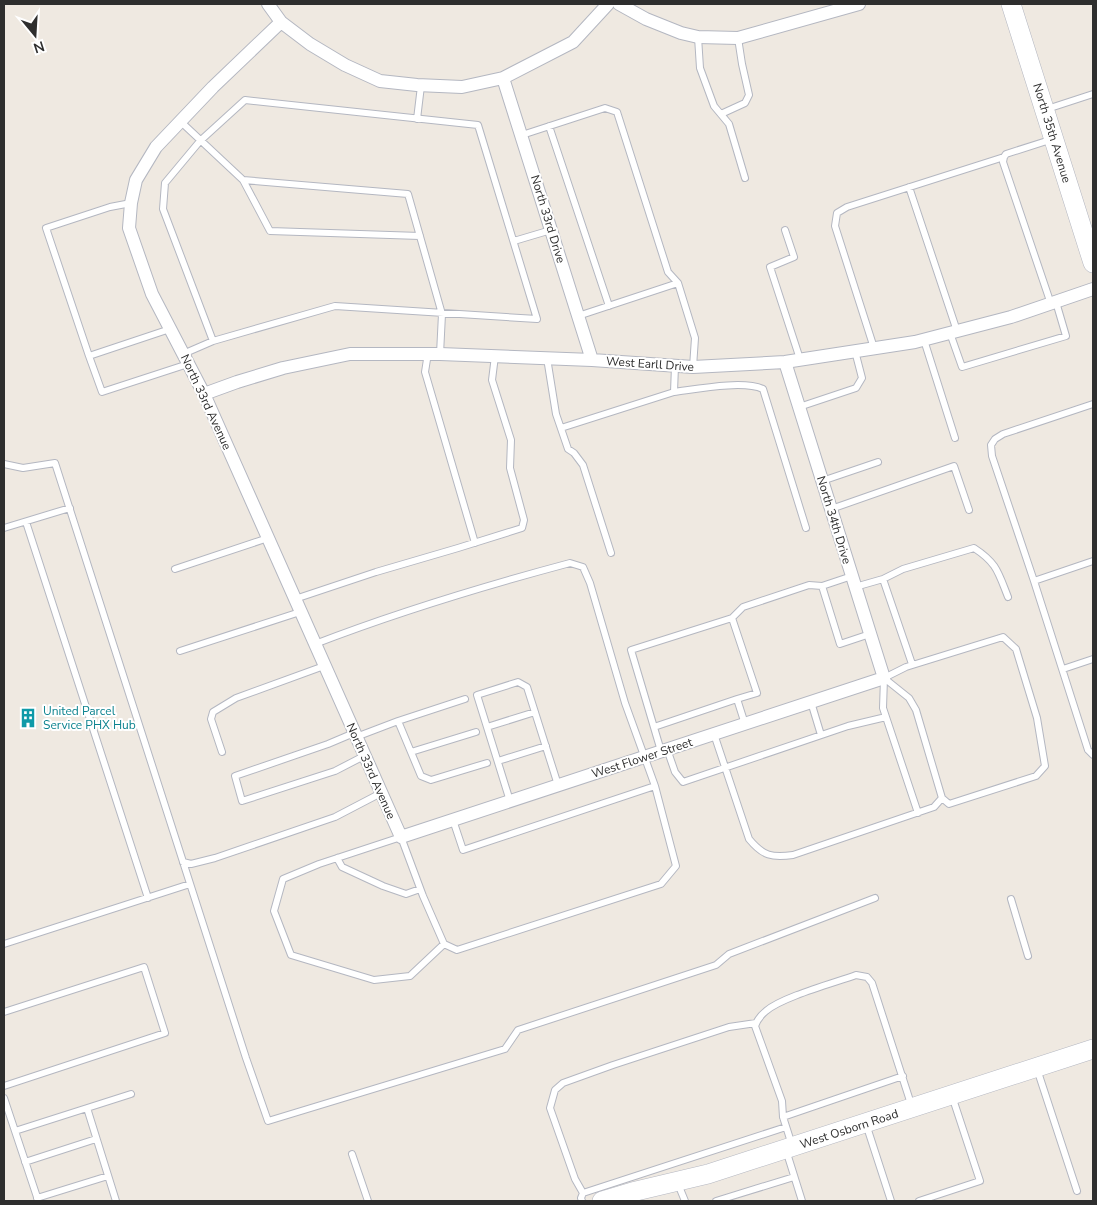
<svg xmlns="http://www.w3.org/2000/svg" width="1097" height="1205" font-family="'Nunito Sans',sans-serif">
<rect width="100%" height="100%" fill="#efe9e1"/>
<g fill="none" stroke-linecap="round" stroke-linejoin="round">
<defs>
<path id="lane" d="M 698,37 L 700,68 L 714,106 L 729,124 L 745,178
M 1047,109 L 1093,94
M 721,114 L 745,103 L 749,95 L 742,64 L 738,38
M 417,119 L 421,86
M 180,121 L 243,180 L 408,194 L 442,314 L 440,354
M 549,126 L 609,306
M 522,135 L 605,108 L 617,112 L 668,272 L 678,283 L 695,338 L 693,367
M 243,180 L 270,231 L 420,236
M 909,187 L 957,331
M 131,203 L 110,207 L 46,228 L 89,356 L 170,329
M 785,230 L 794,257 L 770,267 L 800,359
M 514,241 L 551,230
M 1051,304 L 1003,162 L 1004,157 L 1006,154 L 1053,139
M 578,316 L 678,283
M 950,333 L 962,367 L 1066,336 L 1056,302
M 924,340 L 955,438
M 874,348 L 835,226 L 837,213 L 847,207 L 1004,157
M 428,353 L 425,372 L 475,543
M 183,354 L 213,341 L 335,306 L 537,319 L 478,125 L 245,100 L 200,141 L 165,183 L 163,209 L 213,341
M 89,356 L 102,392 L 188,364
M 547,358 L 556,414 L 568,449 L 574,453 L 583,465 L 611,553
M 674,392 C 697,389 743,380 763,389 L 806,528
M 799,407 L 856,388 L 862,378 L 855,351
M 561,428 L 674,392 L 675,366
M 4,464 L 23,468 L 55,463 L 246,1058 L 268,1121 L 505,1049 L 518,1030 L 716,965 L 729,954 L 875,898
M 822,481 L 878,462
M 831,509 L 954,466 L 969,510
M 26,522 L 148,898
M 4,528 L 70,508
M 1093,561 L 1034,581 L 1088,750 L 1093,755
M 175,569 L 268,538
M 852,576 L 822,586 L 840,644 L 870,634
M 883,579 L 903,569 L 974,548 C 997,563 998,572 1008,597
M 1034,581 L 992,456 L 991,445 L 995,439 L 1003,434 L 1093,404
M 855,587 L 883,579 L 912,664
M 295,599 L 376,572 L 458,548 L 522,528 L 524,520 L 510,468 L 511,440 L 492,380 L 495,356
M 732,618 L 743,607 L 809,585 L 822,586
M 315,644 C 398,612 484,586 570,563 L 583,567 L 590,583 L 625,703 L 655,786
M 180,651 L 300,612
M 1063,669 L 1093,659
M 884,678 L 906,667 L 1003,637 L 1016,649 L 1037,718 L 1045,766 L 1036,776 L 949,804 L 942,798
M 884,678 L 883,708 L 918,813
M 811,702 L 821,735
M 398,721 L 465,699
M 487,727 L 535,712
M 654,727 L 737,699
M 354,733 L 328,744 L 235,776 L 242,801 L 335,771 L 364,756
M 714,734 L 749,839 C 763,856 772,858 793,855 L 934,807 L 942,798 L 916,710 L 909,698 L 884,678
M 356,737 L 398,721 L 421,776 L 431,780 L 487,763
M 667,749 L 675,772 L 683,782 L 848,726 L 886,717
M 661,751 L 631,650 L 732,618 L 757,693 L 737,699 L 745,724
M 222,752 L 211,719 L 213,712 L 236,698 L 324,666
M 411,752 L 476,732
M 498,761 L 546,746
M 510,801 L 477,695 L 518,682 L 527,687 L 558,785
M 337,858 L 342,867 L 383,886 L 406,894 L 420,889
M 183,862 L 191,864 L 215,858 L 335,817 L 381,793
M 1011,899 L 1028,956
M 4,944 L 190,884
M 444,944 L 410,976 L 374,980 L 291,955 L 274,911 L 283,879 L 319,864 L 401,837 L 423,896 L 444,944 L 457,950 L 661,884 L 676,866 L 655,786 L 463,850 L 453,820
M 4,1012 L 144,967 L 165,1033 L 4,1086
M 1037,1069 L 1077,1191
M 4,1098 L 15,1131 L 131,1094
M 87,1108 L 116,1201
M 783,1117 L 782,1101 L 755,1026 C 757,1020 761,1015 766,1011 C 782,997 834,983 856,975 L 867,977 L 872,983 L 912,1107
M 866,1124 L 891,1201
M 15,1131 L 38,1200
M 792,1145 L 783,1117 L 903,1076
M 786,1150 L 802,1201
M 352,1154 L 368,1201
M 25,1162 L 96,1139
M 678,1184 L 685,1201
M 583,1193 L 786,1127
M 37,1198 L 108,1176
M 582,1201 L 581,1198 L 583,1193 L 575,1179 L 550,1108 L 555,1090 L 563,1083 L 613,1065 L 729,1027 L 756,1023
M 716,1201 L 794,1177
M 919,1201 L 980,1181 L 952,1096"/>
<path id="street" d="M 268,4 L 281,22 L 310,44 L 345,65 L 380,81 L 417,85 L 462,87 L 503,78 L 573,42 L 608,4
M 619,4 L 646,19 L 681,33 L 698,37 L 738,38 L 859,4
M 281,22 L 213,87 L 156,147 L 136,180 L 131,203 L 129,228 L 152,294 L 204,394 L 401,837 L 884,678 L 785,362
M 503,78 L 592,360
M 204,394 L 237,382 L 283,368 L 350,354 L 440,354 L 592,360 L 693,367 L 785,362 L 915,342 L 1011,317 L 1093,289"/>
<path id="secondary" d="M 1011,4 L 1093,263
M 602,1201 L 632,1192 L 708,1174 L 1093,1049"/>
</defs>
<use href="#lane" stroke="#b4b7c1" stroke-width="8"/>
<use href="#street" stroke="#b4b7c1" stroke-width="14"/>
<use href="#secondary" stroke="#b4b7c1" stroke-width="20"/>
<use href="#lane" stroke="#fff" stroke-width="6"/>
<use href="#street" stroke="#fff" stroke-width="12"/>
<use href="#secondary" stroke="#fff" stroke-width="19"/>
</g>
<defs>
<symbol id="building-bare" viewBox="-9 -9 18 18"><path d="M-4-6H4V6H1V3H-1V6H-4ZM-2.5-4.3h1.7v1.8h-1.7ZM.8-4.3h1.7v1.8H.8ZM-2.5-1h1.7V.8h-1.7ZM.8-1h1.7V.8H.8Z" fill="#0f9aa8" stroke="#fff" stroke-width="2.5" paint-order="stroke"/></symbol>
</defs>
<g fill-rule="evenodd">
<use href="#building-bare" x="14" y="704" width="28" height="28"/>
</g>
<g text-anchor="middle" stroke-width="4" stroke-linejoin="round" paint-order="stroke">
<g font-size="12" fill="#2e2e2e" stroke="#fff">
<text transform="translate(1052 133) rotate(73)" y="4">North 35th Avenue</text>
<text transform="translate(548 219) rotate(73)" y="4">North 33rd Drive</text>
<text transform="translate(650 364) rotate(4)" y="4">West Earll Drive</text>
<text transform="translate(206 402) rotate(65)" y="4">North 33rd Avenue</text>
<text transform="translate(834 520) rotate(73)" y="4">North 34th Drive</text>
<text transform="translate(642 758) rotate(-18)" y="4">West Flower Street</text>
<text transform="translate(371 771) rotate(66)" y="4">North 33rd Avenue</text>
<text transform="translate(849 1129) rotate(-18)" y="4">West Osborn Road</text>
</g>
<g font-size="12" fill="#0d838f" stroke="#fff" text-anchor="start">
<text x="43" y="715">United Parcel<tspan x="43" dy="14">Service PHX Hub</tspan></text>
</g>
</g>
<rect width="1097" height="1205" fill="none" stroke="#2e2e2e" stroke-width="10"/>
<g transform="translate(35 35) rotate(162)" stroke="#ffffff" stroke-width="4" paint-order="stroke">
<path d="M0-4L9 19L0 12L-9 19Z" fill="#2e2e2e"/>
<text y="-8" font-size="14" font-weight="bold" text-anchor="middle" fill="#2e2e2e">N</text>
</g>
</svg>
